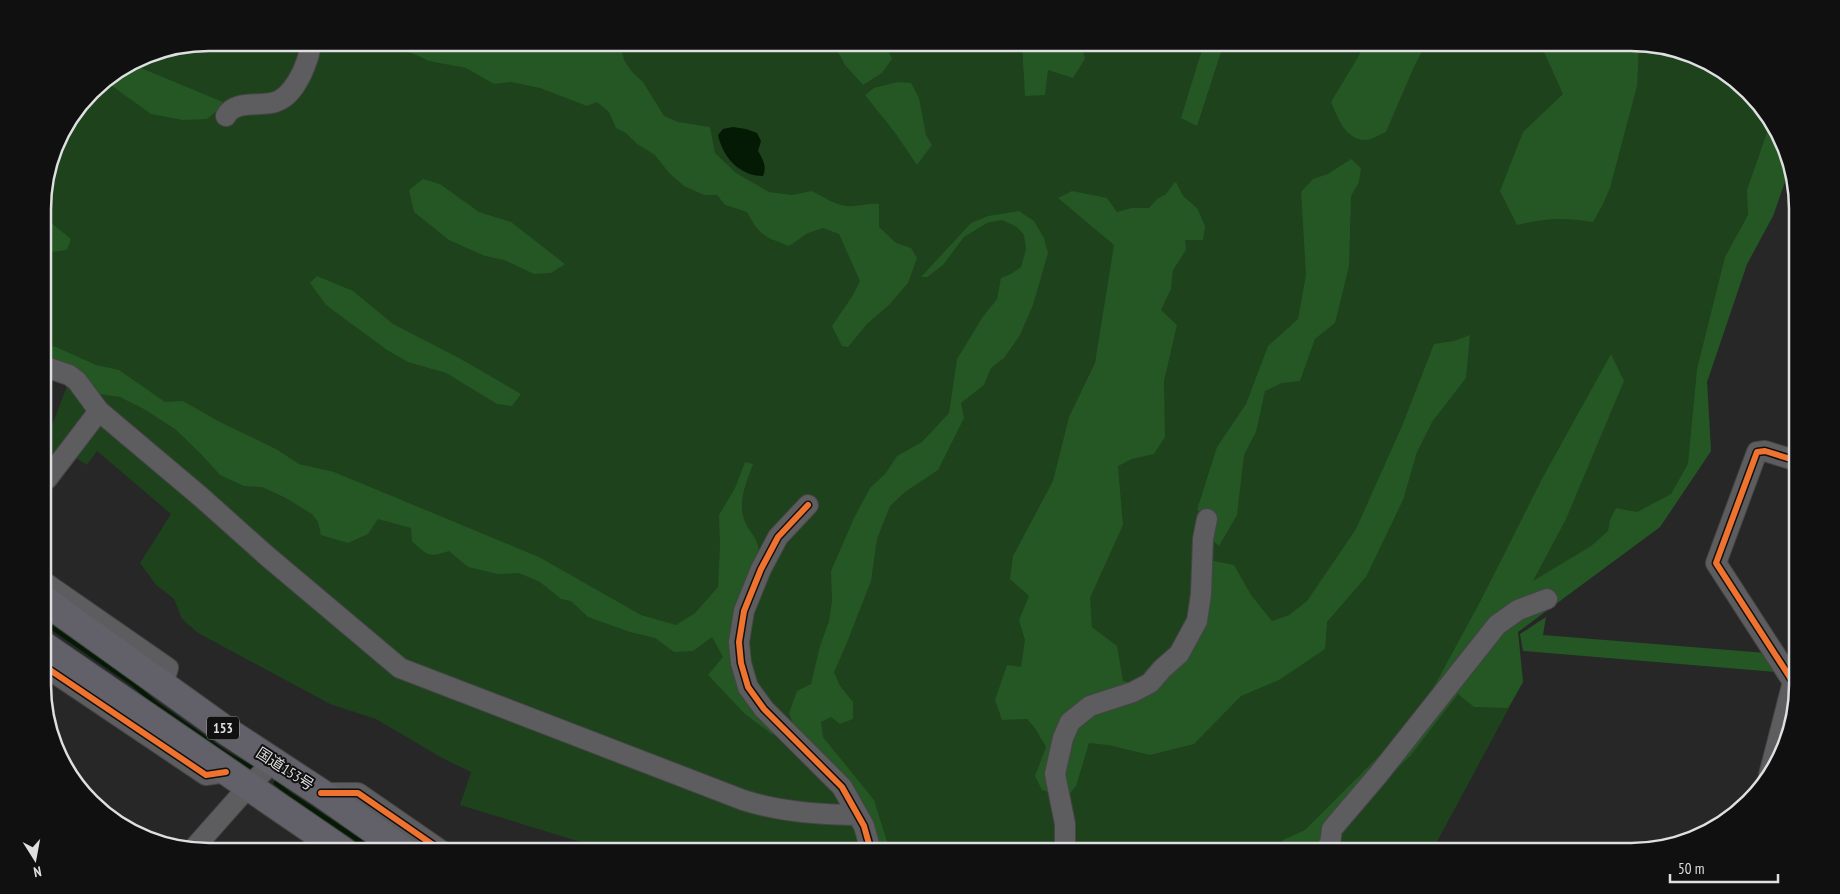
<svg xmlns="http://www.w3.org/2000/svg" width="1840" height="894" font-family="'PT Sans Narrow','Noto Sans JP',sans-serif">
<rect width="100%" height="100%" fill="#272728"/>
<path fill="#1d421c" d="M 210,43 L 1630,43 L 1695,55 L 1763,108 L 1789,170 L 1773,216 L 1747,264 L 1707,382 L 1711,451 L 1660,527 L 1518,632 L 1523,682 L 1432,851 L 610,851 L 460,805 L 471,772 L 442,758 L 376,719 L 330,704 L 198,633 L 182,619 L 174,599 L 156,585 L 140,563 L 171,514 L 97,451 L 87,465 L 73,456 L 43,471 L 43,449 L 69,381 L 43,373 L 43,198 L 60,136 L 99,84 L 146,55 Z"/>
<path fill="#245724" d="M 375,43 L 453,43 L 469,52 L 501,43 L 620,43 L 624,60 L 632,72 L 643,82 L 664,116 L 678,122 L 710,127 L 715,153 L 736,173 L 769,192 L 792,195 L 812,191 C 823,197 834,204 846,206 C 855,207 869,203 879,204 L 879,227 L 896,243 L 911,248 L 917,258 L 908,283 L 890,304 L 867,324 L 848,347 L 842,346 L 832,326 L 853,295 L 860,281 L 839,234 L 823,228 L 808,233 L 789,246 C 764,237 759,235 747,212 L 725,205 L 717,195 L 704,195 L 684,186 L 669,173 L 655,155 L 637,144 L 626,133 L 616,128 L 609,112 L 597,102 L 587,106 L 540,88 L 511,82 L 494,84 L 466,68 L 429,61 L 414,54 Z
M 833,43 L 885,43 L 892,59 L 882,73 L 863,85 L 845,65 Z
M 1022,43 L 1081,43 L 1085,59 L 1073,78 L 1048,70 L 1045,95 L 1025,96 Z
M 1204,43 L 1224,43 L 1197,126 L 1181,118 Z
M 1364,43 L 1426,43 L 1413,69 L 1386,132 C 1381,134 1376,137 1371,139 C 1348,145 1338,119 1331,102 L 1361,52 Z
M 1540,43 L 1630,43 L 1639,44 L 1637,86 L 1610,188 L 1603,204 L 1593,222 C 1563,217 1546,218 1517,225 L 1500,191 L 1523,132 L 1563,94 Z
M 131,64 L 223,102 L 218,110 L 207,119 L 183,120 L 151,114 L 112,86 L 102,82 Z
M 898,82 L 911,83 L 919,98 L 926,135 L 932,145 L 917,165 L 896,134 L 865,95 L 874,88 Z
M 1770,124 L 1789,170 L 1773,216 L 1747,264 L 1707,382 L 1711,451 L 1660,527 L 1518,632 L 1523,682 L 1508,708 L 1474,707 L 1458,694 L 1411,755 L 1331,834 L 1321,851 L 1279,851 L 1278,848 L 1283,840 L 1305,830 L 1417,718 L 1480,602 L 1543,477 L 1611,354 L 1624,381 L 1566,519 L 1533,581 L 1591,546 L 1608,531 L 1610,520 L 1616,508 L 1637,512 L 1671,494 L 1688,464 L 1697,369 L 1725,257 L 1748,215 L 1747,190 Z
M 1351,159 L 1361,168 L 1359,182 L 1351,196 L 1349,266 L 1335,323 L 1315,339 L 1300,381 L 1282,383 L 1265,391 L 1256,432 L 1244,455 L 1237,515 L 1219,546 L 1213,541 L 1213,518 L 1197,510 L 1217,447 L 1246,404 L 1268,346 L 1298,319 L 1306,275 L 1301,192 L 1313,179 L 1328,174 Z
M 423,179 L 440,184 L 479,212 L 511,222 L 565,264 L 551,273 L 534,274 L 504,260 L 485,256 L 449,240 L 414,212 L 409,190 Z
M 1176,182 L 1183,196 L 1197,208 L 1205,226 L 1203,240 L 1185,240 L 1186,250 L 1173,270 L 1171,289 L 1161,310 L 1177,325 L 1164,381 L 1165,437 L 1154,454 L 1132,459 L 1118,466 L 1123,525 L 1090,598 L 1092,627 L 1117,646 L 1123,681 L 1144,686 L 1184,663 L 1209,560 L 1234,565 L 1251,595 L 1272,621 L 1289,615 L 1307,601 L 1356,529 L 1402,426 L 1434,344 L 1454,341 L 1470,335 L 1466,378 L 1432,422 L 1417,452 L 1403,500 L 1366,577 L 1327,622 L 1325,649 L 1279,680 L 1241,696 L 1194,744 L 1150,755 L 1108,745 L 1089,743 L 1076,786 L 1066,798 L 1042,790 L 1035,776 L 1046,747 L 1035,728 L 1027,719 L 1002,720 L 995,700 L 1007,665 L 1021,667 L 1025,640 L 1019,620 L 1029,596 L 1010,579 L 1013,556 L 1053,481 L 1069,417 L 1095,363 L 1114,245 L 1058,198 L 1072,191 L 1107,198 L 1117,212 L 1132,208 L 1149,208 L 1157,199 L 1166,194 L 1174,183 Z
M 1019,211 L 1034,221 L 1044,238 L 1048,253 L 1042,274 L 1033,305 L 1020,335 L 1004,358 L 991,368 L 984,385 L 961,403 L 964,418 L 938,470 L 905,492 L 890,506 L 877,539 L 871,581 L 846,645 L 834,672 L 840,686 L 853,702 L 853,719 L 840,724 L 831,717 L 821,722 L 823,737 L 874,800 L 890,851 L 881,851 L 872,822 L 862,800 L 796,731 L 789,713 L 797,691 L 811,684 L 820,646 L 829,621 L 832,601 L 831,571 L 854,518 L 870,488 L 886,473 L 897,456 L 922,442 L 949,413 L 957,359 L 982,318 L 997,299 L 1001,278 L 1011,274 L 1021,267 L 1026,249 L 1024,235 L 1017,227 L 1002,220 L 987,223 L 964,237 L 943,265 L 927,277 L 921,277 L 971,223 L 988,216 Z
M 43,216 L 71,239 L 67,250 L 43,253 Z
M 317,276 L 353,291 L 393,324 L 459,358 L 521,394 L 512,406 L 497,404 L 446,373 L 408,362 L 387,350 L 326,305 L 310,283 Z
M 43,344 L 56,347 L 96,365 L 119,370 L 165,402 L 183,401 L 220,422 L 276,449 L 299,464 L 334,472 L 539,557 L 641,615 L 676,625 L 695,613 L 718,587 L 720,545 L 719,515 L 735,488 L 745,462 L 753,464 C 746,484 736,504 746,524 C 752,536 757,536 759,552 L 734,617 L 774,730 L 773,735 L 745,714 L 708,675 L 723,657 L 712,637 L 693,651 L 674,652 L 655,638 L 630,632 L 588,617 L 571,601 L 561,599 L 540,582 L 519,573 L 498,574 L 468,567 L 449,551 C 429,558 426,555 412,541 L 411,528 L 378,519 L 368,534 L 348,543 L 321,535 L 318,522 L 312,514 L 286,498 L 262,487 L 244,486 L 220,475 L 202,455 L 175,429 L 144,409 L 120,397 L 99,394 L 86,384 L 43,361 Z
M 1546,617 L 1543,635 L 1766,653 L 1776,672 L 1523,651 L 1520,634 Z"/>
<path fill="#041a04" d="M 733,127 L 746,129 L 757,133 L 761,141 L 758,151 C 763,159 767,167 763,176 C 740,176 723,158 718,135 L 723,129 Z"/>
<g fill="none" stroke-linecap="round" stroke-linejoin="round">
<path stroke="#041a04" stroke-width="4.5" d="M 44,622 L 133,684 L 155,703 L 227,754 L 252,768
M 276,783 L 289,794 L 375,851"/>
<defs>
<path id="minor" d="M 226,116 C 235,98 264,109 280,100 C 291,94 297,83 302,73 C 306,63 311,53 310,43
M 43,366 L 69,375 L 77,381 L 99,411 L 201,497 L 267,556 L 400,668 L 743,800 C 780,812 820,815 858,815
M 47,479 L 99,411
M 808,505 L 778,537 L 761,569 L 744,611 L 739,642 L 741,663 L 748,687 L 764,709 L 842,787 L 864,826 L 871,851
M 44,582 L 168,668 L 163,685
M 44,666 L 206,775 L 226,772
M 1793,682 L 1716,563 L 1757,452 L 1765,451 L 1797,461
M 1769,775 L 1796,670
M 321,793 L 358,793 L 442,851
M 194,848 L 249,786 L 274,761
M 1065,851 L 1065,824 L 1055,774 L 1063,738 L 1070,722 L 1090,706 L 1133,692 L 1150,683 L 1162,669 L 1179,654 L 1197,621 L 1201,594 L 1203,539 L 1207,519
M 1324,851 L 1330,844 L 1332,829 L 1378,775 L 1497,625 L 1518,610 L 1547,599"/>
<path id="highway" d="M 44,600 L 228,732 L 321,793 L 404,851
M 44,646 L 343,851"/>
</defs>
<use href="#minor" stroke="#454546" stroke-width="22"/>
<use href="#highway" stroke="#454546" stroke-width="30"/>
<use href="#minor" stroke="#5d5c5e" stroke-width="20"/>
<use href="#highway" stroke="#626068" stroke-width="28"/>
<defs>
<path id="cycleway" d="M 808,505 L 778,537 L 761,569 L 744,611 L 739,642 L 741,663 L 748,687 L 764,709 L 842,787 L 864,826 L 871,851
M 44,666 L 206,775 L 226,772
M 1793,682 L 1716,563 L 1757,452 L 1765,451 L 1797,461
M 321,793 L 358,793 L 442,851"/>
</defs>
<use href="#cycleway" stroke="#101011" stroke-width="9"/>
<use href="#cycleway" stroke="#ef722f" stroke-width="6"/>
</g>
<g text-anchor="middle" stroke-width="4" stroke-linejoin="round" paint-order="stroke">
<rect fill="#101011" stroke="#a1a0a2" stroke-width="1" x="207" y="716.5" width="32" height="23" rx="4"/>
<g font-size="14" font-weight="bold" fill="#dfdee0">
<text x="223" y="733">153</text>
</g>
<g font-size="15" fill="#dfdee0" stroke="#101011">
<text transform="translate(285 769) rotate(33)" y="5">国道153号</text>
</g>
</g>
<path d="M0 0H1840V894H0ZM209 51H1631A158 158 0 0 1 1789 209V685A158 158 0 0 1 1631 843H209A158 158 0 0 1 51 685V209A158 158 0 0 1 209 51Z" fill="#101011" fill-rule="evenodd"/>
<path fill="none" stroke="#dfdee0" stroke-width="2.5" d="M209 51H1631A158 158 0 0 1 1789 209V685A158 158 0 0 1 1631 843H209A158 158 0 0 1 51 685V209A158 158 0 0 1 209 51Z"/>
<g transform="translate(35 859) rotate(169)" stroke="#101011" stroke-width="4" paint-order="stroke">
<path d="M0-4L9 19L0 12L-9 19Z" fill="#dfdee0"/>
<text y="-8" font-size="14" font-weight="bold" text-anchor="middle" fill="#dfdee0">N</text>
</g>
<path d="M1670 874v8h108v-8" fill="none" stroke="#dfdee0" stroke-width="2.5"/>
<text x="1678" y="874" font-size="15" fill="#dfdee0" stroke="#101011" stroke-width="4" paint-order="stroke">50 m</text>
</svg>
